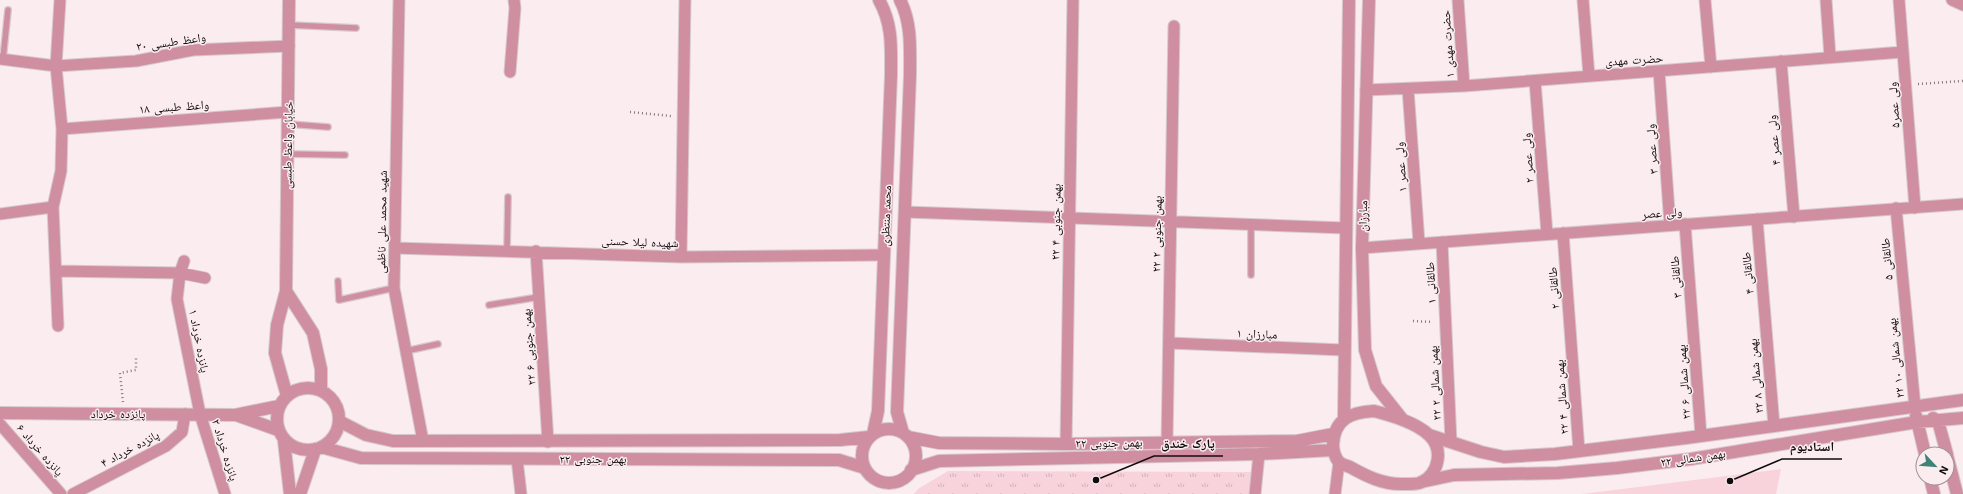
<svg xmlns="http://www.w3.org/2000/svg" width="1963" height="494" font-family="'Work Sans','Noto Naskh Arabic',sans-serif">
<defs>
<pattern id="grass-tufts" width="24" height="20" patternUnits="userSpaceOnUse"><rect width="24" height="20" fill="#f9d3dc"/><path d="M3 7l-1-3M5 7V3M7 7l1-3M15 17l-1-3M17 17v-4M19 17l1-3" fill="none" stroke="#d4b4bc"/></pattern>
</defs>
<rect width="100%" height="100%" fill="#fbecf0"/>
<path fill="url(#grass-tufts)" d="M 948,471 L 1261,472 L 1259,494 L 914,494 L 918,489 Z"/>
<path fill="#f9d3dc" d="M 1781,469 L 1776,494 L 1582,494 Z"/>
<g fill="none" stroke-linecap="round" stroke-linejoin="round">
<defs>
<path id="service" d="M 289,25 L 356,28
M 3,59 L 8,10
M 288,124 L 328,127
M 288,154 L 345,155
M 1251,224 L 1251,275
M 507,250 L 508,197
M 338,281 L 339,300 L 394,288
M 489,305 L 539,297
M 406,351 L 438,344"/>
<path id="minor" d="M 399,0 L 394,288 L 423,441
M 1458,0 L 1464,86
M 1583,0 L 1589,76
M 1705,0 L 1711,67
M 1826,0 L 1830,57
M 1899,0 L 1915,208
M 1952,0 L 1963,5
M 0,59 L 56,66 L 136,61 L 193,50 L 289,46
M 1781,61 L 1794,217
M 1659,71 L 1670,225
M 510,72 L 515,8 L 514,0
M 1535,81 L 1547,234
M 1408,89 L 1419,243
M 1366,90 L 1464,86 L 1903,52
M 62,129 L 288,112
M 1896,208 L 1915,407
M 905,212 L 1345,228
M 0,214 L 53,207
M 1757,219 L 1774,426
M 1685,224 L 1701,436
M 1563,233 L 1579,451
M 1442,242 L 1451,442
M 395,248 L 681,257 L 884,255
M 1362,248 L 1963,204
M 536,251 L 548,442
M 681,257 L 685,0
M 184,261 L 180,273 L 177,299 L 200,414 L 225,494
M 56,271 L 180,273 L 205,278
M 58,326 L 53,207 L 61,171 L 62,129 L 56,66 L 60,0
M 1169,343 L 1343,350
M 0,424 L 61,494
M 1167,443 L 1174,26
M 1066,444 L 1073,0
M 517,459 L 521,494
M 73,494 L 166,446 L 182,432 L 185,414
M 1255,494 L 1259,454
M 1335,494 L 1339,462"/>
<path id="tertiary" d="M 900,0 C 912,23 910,50 910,75 L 897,412 L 903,433
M 1369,0 L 1362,248 L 1365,350 L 1376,386 L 1403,420
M 286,291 L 313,333 L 321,369 L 321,391
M277 419a31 31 0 1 1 62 0a31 31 0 1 1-62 0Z
M 287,396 L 275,353 L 277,325 L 286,291 L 289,0
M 1374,411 C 1392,416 1415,422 1429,435 C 1444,449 1439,473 1422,482 C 1416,485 1408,484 1401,484 C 1382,484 1366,476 1350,467 C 1347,466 1341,464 1339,462 C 1335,458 1333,450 1333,445 C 1334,419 1351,412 1374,411 Z
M 0,413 L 235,415 L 279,406
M 236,415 L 278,430
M 1916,416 L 1925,454
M 1933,418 L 1938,421 L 1947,454
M 1344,419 L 1349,0
M 339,421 L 366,435 L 393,441 L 840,440 L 869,437
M862 456a27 27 0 1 1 54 0a27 27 0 1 1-54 0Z
M 873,434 L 878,411 L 891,75 C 891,48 893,25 879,0
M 1429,435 L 1481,452 L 1504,457 L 1555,454 L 1686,438 L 1963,400
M 908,437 L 939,443 L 1066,444 L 1297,441 L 1333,434
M 284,441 L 290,494
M 321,447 L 361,458 L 839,460 L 865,468
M 1947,455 L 1957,494
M 911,470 L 939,461 L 1259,454 L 1333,450
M 1930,478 L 1934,494
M 1421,482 L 1454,475 L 1558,473 L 1617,468 L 1691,459 L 1917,422 L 1963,418
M 300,494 L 315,450"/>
</defs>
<use href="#service" stroke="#d6c8cc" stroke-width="8"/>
<use href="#minor" stroke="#d6c8cc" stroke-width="13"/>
<use href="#tertiary" stroke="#d6c8cc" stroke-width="14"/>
<path stroke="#847a7c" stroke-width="2.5" stroke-dasharray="1 3" stroke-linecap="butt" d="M 1918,84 L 1963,81
M 630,112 L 671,116
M 1413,321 L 1433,322
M 123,402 L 120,373 L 136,370 L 136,357"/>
<use href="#service" stroke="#d08fa0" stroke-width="5.5"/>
<use href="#minor" stroke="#d08fa0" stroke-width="11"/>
<use href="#tertiary" stroke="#d08fa0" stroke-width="12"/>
</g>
<g text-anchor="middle" stroke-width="3" stroke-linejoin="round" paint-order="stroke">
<g font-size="12" fill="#110c0d" stroke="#fbecf0">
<text transform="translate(171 42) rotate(-8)" y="4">واعظ طبسی ۲۰</text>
<text transform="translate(1448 44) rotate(-94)" y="4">حضرت مهدی ۱</text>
<text transform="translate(1634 60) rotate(-4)" y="4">حضرت مهدی</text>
<text transform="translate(1894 105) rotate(-94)" y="4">ولی عصر۵</text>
<text transform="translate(174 107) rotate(-4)" y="4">واعظ طبسی ۱۸</text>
<text transform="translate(1774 140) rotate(-95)" y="4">ولی عصر ۴</text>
<text transform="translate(288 145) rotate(-89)" y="4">خیابان واعظ طبسی</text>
<text transform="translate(1652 149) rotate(-94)" y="4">ولی عصر ۳</text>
<text transform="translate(1528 158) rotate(-94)" y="4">ولی عصر ۲</text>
<text transform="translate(1401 167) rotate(-94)" y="4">ولی عصر ۱</text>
<text transform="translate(1662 213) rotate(-4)" y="4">ولی عصر</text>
<text transform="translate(886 216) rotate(-88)" y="4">محمد منتظری</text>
<text transform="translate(1363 216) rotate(-89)" y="4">مبارزان</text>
<text transform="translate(382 222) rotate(-89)" y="4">شهید محمد علی ناظمی</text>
<text transform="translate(1056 222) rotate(-89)" y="4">۲۲ بهمن جنوبی ۴</text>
<text transform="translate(1157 234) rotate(-89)" y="4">۲۲ بهمن جنوبی ۲</text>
<text transform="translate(640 242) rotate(2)" y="4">شهیده لیلا حسنی</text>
<text transform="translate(1887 259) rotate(-95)" y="4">طالقانی ۵</text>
<text transform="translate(1748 273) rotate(-95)" y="4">طالقانی ۴</text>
<text transform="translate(1676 277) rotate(-94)" y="4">طالقانی ۳</text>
<text transform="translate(1431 283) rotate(-93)" y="4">طالقانی ۱</text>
<text transform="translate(1554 288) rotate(-94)" y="4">طالقانی ۲</text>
<text transform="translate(1257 334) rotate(2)" y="4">مبارزان ۱</text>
<text transform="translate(199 341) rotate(79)" y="4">پانزده خرداد ۱</text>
<text transform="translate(529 347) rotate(-94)" y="4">۲۲ بهمن جنوبی ۶</text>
<text transform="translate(1896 358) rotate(-96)" y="4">۲۲ بهمن شمالی ۱۰</text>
<text transform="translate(1756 376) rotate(-95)" y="4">۲۲ بهمن شمالی ۸</text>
<text transform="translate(1684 382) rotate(-94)" y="4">۲۲ بهمن شمالی ۶</text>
<text transform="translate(1435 383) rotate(-93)" y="4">۲۲ بهمن شمالی ۲</text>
<text transform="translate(1562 397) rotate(-94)" y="4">۲۲ بهمن شمالی ۴</text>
<text x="118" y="418">پانزده خرداد</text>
<text transform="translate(1109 443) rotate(-1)" y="4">۲۲ بهمن جنوبی</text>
<text transform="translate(130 449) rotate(-28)" y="4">پانزده خرداد ۴</text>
<text transform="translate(40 450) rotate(49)" y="4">پانزده خرداد ۶</text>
<text transform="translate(225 450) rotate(73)" y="4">پانزده خرداد ۲</text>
<text transform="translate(1693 458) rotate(-8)" y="4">۲۲ بهمن شمالی</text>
<text x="593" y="463">۲۲ بهمن جنوبی</text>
</g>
</g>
<path fill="none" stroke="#110c0d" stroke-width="1.5" d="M1096 480L1154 456H1223M1730 481L1782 459H1842"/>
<g fill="#110c0d" stroke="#fbecf0" stroke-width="1.5">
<circle cx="1096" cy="480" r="4"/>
<circle cx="1730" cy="481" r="4"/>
</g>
<g font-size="13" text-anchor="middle" font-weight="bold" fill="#110c0d" stroke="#fbecf0" stroke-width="3" stroke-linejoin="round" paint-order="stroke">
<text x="1188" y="448">پارک خندق</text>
<text x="1812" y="451">استادیوم</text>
</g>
<g transform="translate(1935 466) rotate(116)"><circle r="19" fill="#fbecf0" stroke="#9d9295"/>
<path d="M0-3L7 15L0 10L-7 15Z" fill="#3e8378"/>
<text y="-6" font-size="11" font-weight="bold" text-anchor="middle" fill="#110c0d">N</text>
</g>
</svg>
